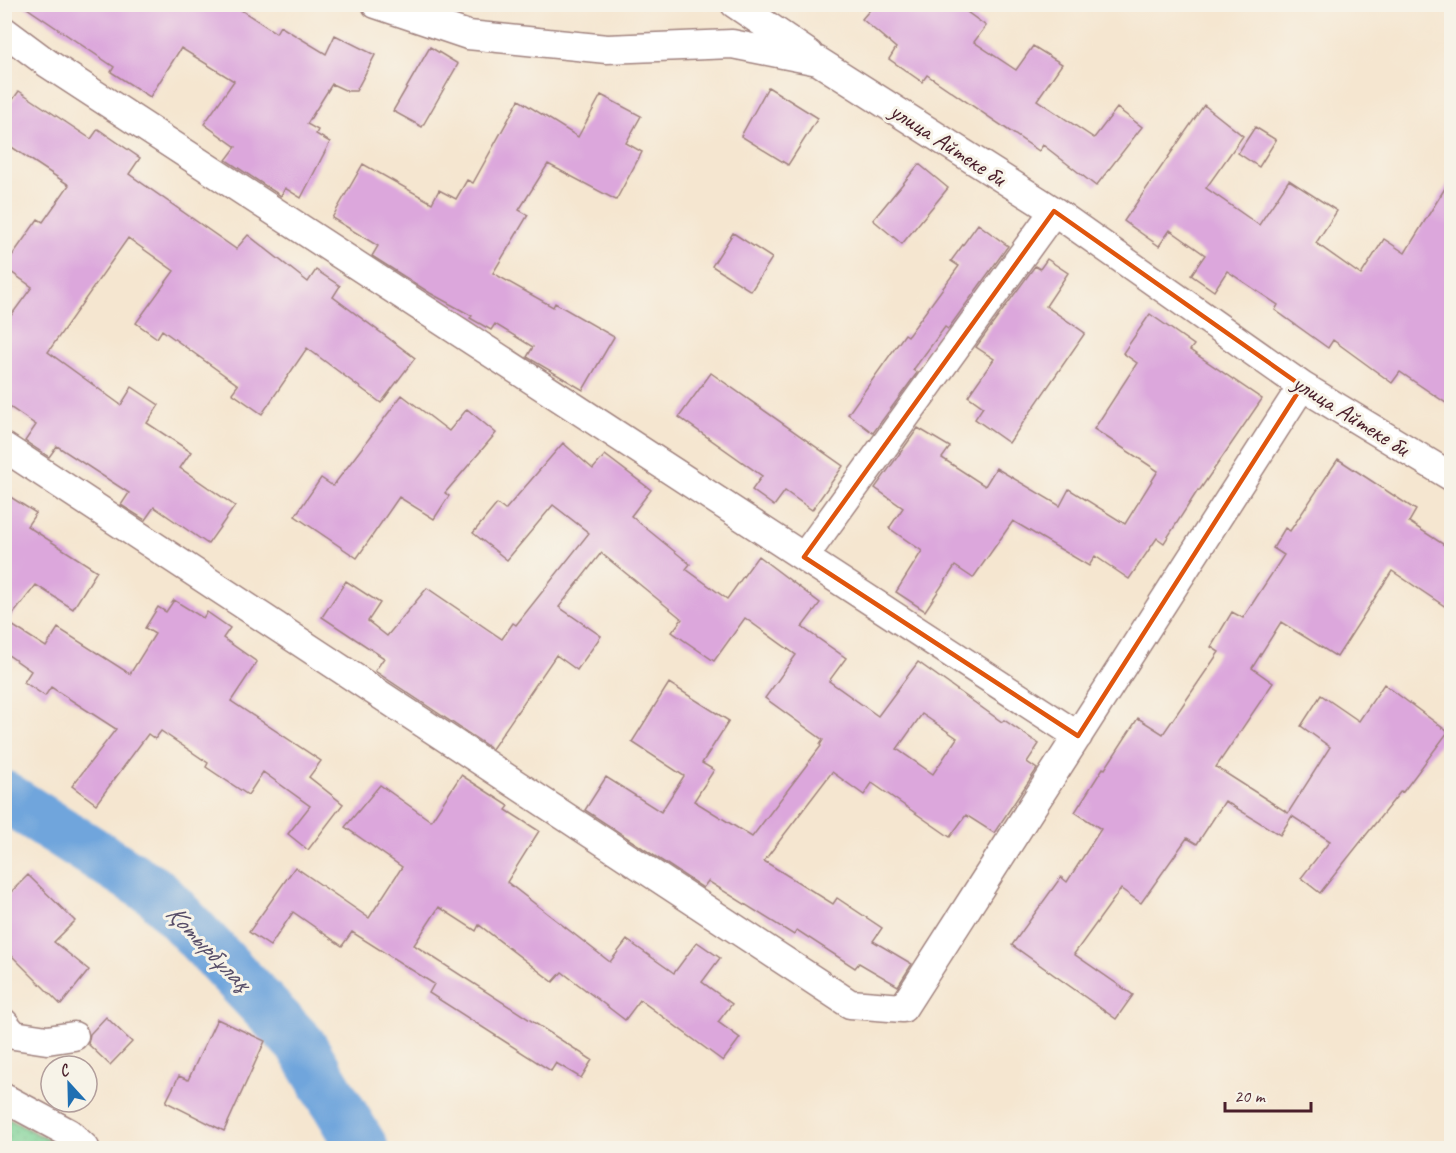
<svg xmlns="http://www.w3.org/2000/svg" width="1456" height="1153" font-family="Caveat,sans-serif">
<defs>
<pattern id="grass-dots" width="8" height="8" patternUnits="userSpaceOnUse" patternTransform="scale(1.5)"><rect width="8" height="8" fill="#7bd296"/><path d="M2 2h.1M6 6h.1" fill="none" stroke="#6cb481" stroke-width="1.8" stroke-linecap="round"/></pattern>
</defs>
<rect width="100%" height="100%" fill="#f7f3e8"/>
<filter id="ink" filterUnits="userSpaceOnUse"><feTurbulence type="fractalNoise" baseFrequency=".0167" numOctaves="2"/><feDisplacementMap in="SourceGraphic" scale="12" xChannelSelector="R" yChannelSelector="G"/><feConvolveMatrix kernelMatrix="1 2 1 2 8 2 1 2 1" color-interpolation-filters="sRGB"/></filter>
<filter id="wash" filterUnits="userSpaceOnUse"><feTurbulence type="fractalNoise" baseFrequency=".008" numOctaves="4" result="noise"/><feDisplacementMap in="SourceGraphic" scale="24" xChannelSelector="R" yChannelSelector="G"/><feGaussianBlur stdDeviation="1.35" result="paint"/><feColorMatrix in="noise" values="0 0 0 0 0 0 0 0 0 0 0 0 0 0 0 0 0 1.4 0 .05"/><feComposite in="paint" operator="in"/></filter>
<g filter="url(#wash)">
<rect width="100%" height="100%" fill="#f5e6d0"/>
<path fill="url(#grass-dots)" stroke="#627860" stroke-width="1.5" d="M 4,1117 L 5,1117 L 64,1148 L 5,1148 Z"/>
<g fill="none" stroke-linecap="round" stroke-linejoin="round">
<path stroke="#6fa5dc" stroke-width="51" d="M 4,796 L 157,893 L 301,1045 L 363,1148"/>
</g>
<g id="blocks">
<path fill="#dca7dc" fill-rule="evenodd" d="M 21,4 L 232,4 L 276,33 L 280,26 L 326,54 L 335,35 L 375,55 L 356,91 L 347,91 L 332,84 L 307,124 L 318,130 L 316,134 L 330,142 L 301,198 L 285,188 L 281,196 L 226,160 L 236,147 L 204,124 L 234,81 L 181,48 L 150,97 L 111,72 L 114,67 Z
M 875,4 L 956,4 L 986,26 L 974,42 L 1016,70 L 1033,46 L 1062,64 L 1037,100 L 1094,138 L 1117,108 L 1142,127 L 1096,186 L 1043,145 L 1039,151 L 927,75 L 922,82 L 889,59 L 896,48 L 862,19 Z
M 430,47 L 458,64 L 422,127 L 393,111 Z
M 768,87 L 818,118 L 788,165 L 741,136 Z
M 19,91 L 91,139 L 98,129 L 140,158 L 129,174 L 236,249 L 248,235 L 308,282 L 316,270 L 340,286 L 333,297 L 415,358 L 381,403 L 307,348 L 262,414 L 232,393 L 238,385 L 162,330 L 157,338 L 136,323 L 174,271 L 128,238 L 48,352 L 121,405 L 132,387 L 159,405 L 147,423 L 191,452 L 180,468 L 235,506 L 208,544 L 154,507 L 145,520 L 121,505 L 129,493 L 57,446 L 49,457 L 25,441 L 36,425 L 4,403 L 4,325 L 32,287 L 4,267 L 38,219 L 43,222 L 69,185 L 4,142 L 4,112 Z
M 601,95 L 641,116 L 626,143 L 642,152 L 616,200 L 548,164 L 519,210 L 528,215 L 493,273 L 553,307 L 555,303 L 614,337 L 583,390 L 527,357 L 533,347 L 495,324 L 491,330 L 470,318 L 472,316 L 430,293 L 372,256 L 378,246 L 332,218 L 363,164 L 432,203 L 439,190 L 456,199 L 467,180 L 473,183 L 519,100 L 578,137 Z
M 1204,105 L 1243,136 L 1206,188 L 1259,225 L 1289,180 L 1337,211 L 1316,243 L 1361,275 L 1384,239 L 1405,253 L 1452,177 L 1452,407 L 1400,372 L 1392,383 L 1333,340 L 1328,348 L 1275,310 L 1278,305 L 1227,271 L 1214,291 L 1191,275 L 1205,255 L 1170,230 L 1159,246 L 1124,221 Z
M 1255,127 L 1276,140 L 1259,167 L 1238,153 Z
M 919,164 L 948,188 L 902,244 L 873,220 Z
M 978,224 L 1008,246 L 948,329 L 945,327 L 913,370 L 917,373 L 873,433 L 848,414 L 905,334 L 908,336 L 959,266 L 951,261 Z
M 733,233 L 772,258 L 751,291 L 712,266 Z
M 1047,259 L 1068,273 L 1046,306 L 1085,333 L 1009,443 L 975,419 L 983,407 L 968,396 L 994,359 L 976,347 L 1035,266 L 1040,269 Z
M 1150,314 L 1194,345 L 1190,350 L 1262,399 L 1199,491 L 1198,490 L 1164,543 L 1157,538 L 1129,579 L 1095,556 L 1089,566 L 1013,521 L 973,578 L 955,566 L 925,611 L 896,592 L 922,551 L 889,528 L 903,508 L 875,488 L 918,428 L 950,447 L 942,458 L 985,486 L 996,468 L 1060,506 L 1069,489 L 1125,524 L 1158,471 L 1094,429 L 1137,363 L 1123,353 Z
M 711,373 L 843,466 L 812,510 L 785,491 L 774,506 L 752,490 L 762,476 L 679,417 Z
M 402,395 L 449,431 L 467,409 L 496,433 L 445,493 L 449,496 L 434,519 L 399,497 L 357,558 L 295,516 L 321,478 L 333,486 Z
M 563,443 L 593,469 L 605,455 L 651,490 L 631,516 L 690,564 L 686,569 L 727,599 L 758,556 L 820,603 L 802,627 L 846,658 L 829,681 L 878,716 L 918,662 L 1002,722 L 1004,720 L 1039,744 L 1027,762 L 1037,769 L 994,833 L 966,815 L 950,837 L 872,783 L 864,795 L 832,772 L 764,861 L 833,904 L 837,898 L 882,928 L 873,941 L 912,964 L 898,986 L 859,963 L 855,968 L 797,930 L 794,935 L 708,881 L 703,888 L 585,810 L 606,777 L 661,812 L 684,776 L 632,742 L 669,683 L 729,721 L 702,763 L 714,770 L 694,801 L 752,837 L 821,746 L 820,745 L 823,740 L 765,698 L 796,655 L 745,618 L 714,661 L 672,632 L 682,619 L 601,553 L 559,607 L 601,636 L 577,670 L 556,655 L 492,749 L 375,671 L 384,658 L 322,617 L 346,581 L 380,603 L 368,621 L 387,636 L 427,588 L 502,639 L 513,623 L 516,625 L 589,533 L 553,505 L 507,560 L 473,533 L 497,504 L 505,510 ZM 922,714 L 957,738 L 933,774 L 897,749 Z
M 1338,459 L 1416,510 L 1409,522 L 1452,550 L 1452,611 L 1392,571 L 1337,657 L 1281,622 L 1252,668 L 1273,683 L 1216,767 L 1288,813 L 1330,747 L 1301,726 L 1321,695 L 1359,721 L 1384,684 L 1448,732 L 1403,792 L 1401,791 L 1320,893 L 1301,878 L 1330,841 L 1292,816 L 1280,835 L 1225,801 L 1197,844 L 1187,838 L 1141,903 L 1121,889 L 1074,954 L 1133,995 L 1116,1019 L 1012,945 L 1061,877 L 1067,882 L 1101,829 L 1075,812 L 1103,768 L 1105,769 L 1138,718 L 1163,734 L 1219,652 L 1211,647 L 1232,612 L 1243,618 L 1284,555 L 1273,548 L 1285,528 L 1290,531 Z
M 4,493 L 36,513 L 27,526 L 97,571 L 73,609 L 36,585 L 7,622 L 46,647 L 58,628 L 130,674 L 155,634 L 145,628 L 158,607 L 166,612 L 174,600 L 203,618 L 207,612 L 230,628 L 223,638 L 257,662 L 231,701 L 321,761 L 309,777 L 343,804 L 308,850 L 288,834 L 310,806 L 263,772 L 248,795 L 206,767 L 208,763 L 161,731 L 155,739 L 148,734 L 96,804 L 72,786 L 116,729 L 51,687 L 45,696 L 24,682 L 31,671 L 4,652 Z
M 461,775 L 509,806 L 506,810 L 539,831 L 507,882 L 610,962 L 627,940 L 674,973 L 697,942 L 720,958 L 702,982 L 732,1004 L 718,1022 L 740,1038 L 723,1061 L 640,1000 L 625,1020 L 562,972 L 553,982 L 479,925 L 476,931 L 439,907 L 414,945 L 592,1060 L 581,1078 L 556,1063 L 551,1071 L 429,993 L 434,984 L 352,932 L 342,946 L 293,912 L 270,946 L 249,932 L 295,867 L 369,918 L 402,867 L 345,827 L 380,785 L 431,821 Z
M 28,875 L 75,921 L 54,942 L 89,970 L 61,1005 L 4,948 L 4,899 Z
M 106,1017 L 132,1042 L 110,1065 L 88,1044 L 90,1034 Z
M 217,1019 L 265,1041 L 224,1131 L 166,1102 L 179,1076 L 188,1080 Z"/>
</g>
</g>
<g filter="url(#ink)">
<use href="#blocks" fill-opacity="0" stroke="#a0827e" stroke-width="1.5"/>
<g fill="none" stroke-linecap="round" stroke-linejoin="round">
<defs>
<path id="minor" d="M 376,4 L 468,35 L 607,49 L 732,44 L 818,61 L 1054,211 L 1302,386 L 1452,477
M 735,4 L 809,54
M 4,31 L 47,63 L 1078,736
M 4,447 L 850,1004 L 903,1008 L 1302,386
M 804,557 L 1054,211
M 4,1023 L 14,1035 L 47,1040 L 74,1036
M 4,1098 L 69,1133 L 85,1148"/>
</defs>
<use href="#minor" stroke="#a0827e" stroke-width="31"/>
<use href="#minor" stroke="#fff" stroke-width="28"/>
</g>
</g>
<path fill="none" stroke="#e0560e" stroke-width="4.5" stroke-linejoin="round" d="M 1054,211 L 1302,386 L 1078,736 L 804,557 Z"/>
<g text-anchor="middle" stroke-width="6" stroke-linejoin="round" paint-order="stroke">
<g font-size="24" fill="#4a1f2b" stroke="#f7f3e8">
<text transform="translate(948 144) rotate(33)" y="8">улица Айтеке би</text>
<text transform="translate(1351 415) rotate(32)" y="8">улица Айтеке би</text>
</g>
<g font-size="26" font-style="italic" fill="#574e69" stroke="#f7f3e8">
<text transform="translate(209 947) rotate(46)" y="9">Қотырбұлақ</text>
</g>
</g>
<rect width="1456" height="1153" fill="none" stroke="#f7f3e8" stroke-width="24"/>
<g transform="translate(69 1084) rotate(338)"><circle r="28" fill="#f7f3e8" stroke="#b29e9c" stroke-width="1.5"/>
<path d="M0-4.5L10 22L0 15L-10 22Z" fill="#1f6fb2"/>
<text y="-9" font-size="16" font-weight="bold" text-anchor="middle" fill="#4a1f2b">С</text>
</g>
<path d="M1225 1102v9h86v-9" fill="none" stroke="#4a1f2b" stroke-width="3"/>
<text x="1234" y="1102" font-size="18" fill="#4a1f2b" stroke="#f7f3e8" stroke-width="4.5" paint-order="stroke">20 m</text>
</svg>
